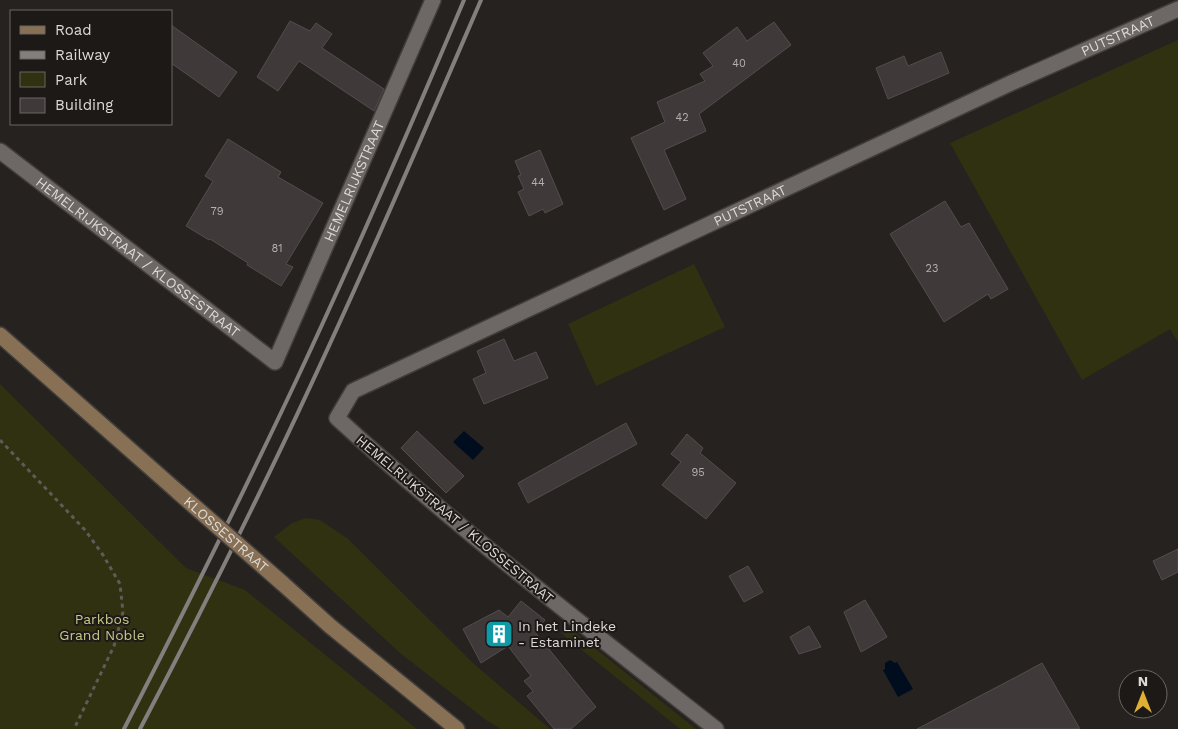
<svg xmlns="http://www.w3.org/2000/svg" width="1178" height="729" font-family="'Work Sans',sans-serif">
<rect width="100%" height="100%" fill="#262220"/>
<path fill="#303111" d="M 1178,40 L 1178,342 L 1170,329 L 1082,380 L 950,143 Z
M 694,264 L 725,327 L 596,386 L 568,324 Z
M 0,384 L 186,568 L 245,590 L 417,729 L 0,729 Z
M 306,518 L 320,520 L 347,538 L 473,663 L 550,729 L 501,729 L 486,720 L 400,653 L 274,537 L 292,523 Z
M 565,629 L 571,629 L 696,729 L 680,729 L 561,633 Z"/>
<path fill="#000d1e" d="M 464,431 L 484,448 L 473,460 L 453,442 Z
M 890,660 L 895,663 L 897,662 L 913,689 L 898,697 L 883,670 L 885,669 L 885,663 Z"/>
<path fill="#3f3a39" stroke="#534e4d" d="M 290,21 L 310,31 L 316,23 L 332,34 L 322,48 L 384,89 L 374,111 L 299,61 L 278,91 L 257,77 Z
M 774,22 L 791,45 L 699,114 L 706,131 L 664,150 L 686,199 L 664,210 L 631,138 L 665,122 L 657,102 L 705,81 L 700,74 L 713,66 L 703,53 L 737,27 L 747,41 Z
M 171,25 L 237,72 L 219,97 L 171,63 Z
M 941,52 L 949,73 L 888,99 L 876,68 L 904,56 L 908,66 Z
M 228,139 L 281,172 L 278,177 L 323,203 L 286,264 L 293,267 L 281,286 L 247,265 L 248,263 L 210,239 L 209,240 L 186,226 L 213,181 L 205,176 Z
M 540,150 L 563,204 L 545,213 L 543,209 L 529,216 L 518,192 L 524,189 L 518,176 L 521,175 L 515,161 Z
M 945,201 L 961,227 L 969,223 L 1008,289 L 991,299 L 988,294 L 944,322 L 890,234 Z
M 504,339 L 514,361 L 536,352 L 548,378 L 484,404 L 473,379 L 486,373 L 477,351 Z
M 626,423 L 637,444 L 528,503 L 518,483 Z
M 417,431 L 464,476 L 446,493 L 401,448 Z
M 687,434 L 703,448 L 700,453 L 736,483 L 706,519 L 662,485 L 681,462 L 671,454 Z
M 1178,549 L 1178,572 L 1162,580 L 1153,561 Z
M 748,566 L 763,592 L 744,602 L 729,576 Z
M 865,600 L 887,637 L 861,652 L 844,612 Z
M 521,601 L 545,620 L 535,632 L 596,707 L 571,729 L 554,729 L 527,696 L 533,691 L 524,681 L 531,676 L 508,646 L 481,663 L 463,629 L 499,610 L 508,617 Z
M 809,626 L 821,647 L 799,654 L 790,637 Z
M 1042,663 L 1080,729 L 917,729 L 1018,676 Z"/>
<g fill="none" stroke-linecap="round" stroke-linejoin="round">
<defs>
<g id="street">
<path id="s1" d="M 0,151 L 275,362 L 433,0"/>
<path id="s2" d="M 716,729 C 587,628 457,528 337,418 L 353,391 L 1011,83 L 1178,9"/>
</g>
<path id="secondary" d="M 0,335 L 178,492
M 282,583 L 330,626 L 457,729"/>
</defs>
<use href="#street" stroke="#403d3b" stroke-width="18"/>
<use href="#secondary" stroke="#403d3b" stroke-width="18"/>
<path stroke="#5e5b59" stroke-width="3" stroke-dasharray="4 4" stroke-linecap="butt" d="M 0,440 L 85,530 L 103,555 L 120,584 L 123,612 L 114,646 L 74,729"/>
<use href="#street" stroke="#6d6866" stroke-width="15"/>
<use href="#secondary" stroke="#887055" stroke-width="15"/>
<path stroke="#837f7e" stroke-width="4" d="M 124,729 C 183,614 241,498 296,381 C 355,255 410,128 464,0
M 140,729 C 180,653 219,576 257,498 C 337,335 409,167 481,0"/>
<defs>
<g id="secondary-bridge">
<path id="s3" d="M 178,492 L 282,583"/>
</g>
</defs>
<use href="#secondary-bridge" stroke="#403d3b" stroke-width="18" stroke-linecap="butt"/>
<use href="#secondary-bridge" stroke="#887055" stroke-width="15"/>
</g>
<defs>
<symbol id="building-square" viewBox="-11 -11 22 22"><rect x="-9" y="-9" width="18" height="18" rx="4" fill="#0f9aa8" stroke="#1d1917"/><path d="M-4-6H4V6H1V3H-1V6H-4ZM-2.5-4.3h1.7v1.8h-1.7ZM.8-4.3h1.7v1.8H.8ZM-2.5-1h1.7V.8h-1.7ZM.8-1h1.7V.8H.8Z" fill="#fff"/></symbol>
</defs>
<g fill-rule="evenodd">
<use href="#building-square" x="483" y="618" width="32" height="32"/>
</g>
<g text-anchor="middle" stroke-width="4" stroke-linejoin="round" paint-order="stroke">
<g font-size="11" fill="#b5b1b0">
<text x="739" y="67">40</text>
<text x="682" y="121">42</text>
<text x="538" y="186">44</text>
<text x="217" y="215">79</text>
<text x="277" y="252">81</text>
<text x="932" y="272">23</text>
<text x="698" y="476">95</text>
</g>
<g font-size="14" fill="#dcd9d8" stroke="#1d1917">
<text dy="5" stroke="none"><textPath href="#s2" startOffset="1365">PUTSTRAAT</textPath></text>
<text dy="5" stroke="none"><textPath href="#s1" startOffset="544">HEMELRIJKSTRAAT</textPath></text>
<text dy="5" stroke="none"><textPath href="#s2" startOffset="960">PUTSTRAAT</textPath></text>
<text dy="5" stroke="none"><textPath href="#s1" startOffset="174">HEMELRIJKSTRAAT / KLOSSESTRAAT</textPath></text>
<text transform="translate(455 519) rotate(40)" y="5">HEMELRIJKSTRAAT / KLOSSESTRAAT</text>
<text dy="5" stroke="none"><textPath href="#s3" startOffset="64">KLOSSESTRAAT</textPath></text>
</g>
<g font-size="14" fill="#c4c787" stroke="#1d1917">
<text x="102" y="624">Parkbos<tspan x="102" dy="16">Grand Noble</tspan></text>
</g>
<g font-size="14" fill="#dcd9d8" stroke="#1d1917" text-anchor="start">
<text x="518" y="631">In het Lindeke<tspan x="518" dy="16">- Estaminet</tspan></text>
</g>
</g>
<rect x="10" y="10" width="162" height="115" fill="#1d1917" stroke="#696664"/>
<rect x="20" y="26" width="25" height="8" fill="#887055" stroke="#696664"/>
<text x="55" y="35" font-size="15" fill="#dcd9d8">Road</text>
<rect x="20" y="51" width="25" height="8" fill="#837f7e" stroke="#696664"/>
<text x="55" y="60" font-size="15" fill="#dcd9d8">Railway</text>
<rect x="20" y="72" width="25" height="15" fill="#303111" stroke="#696664"/>
<text x="55" y="85" font-size="15" fill="#dcd9d8">Park</text>
<rect x="20" y="98" width="25" height="15" fill="#3f3a39" stroke="#696664"/>
<text x="55" y="110" font-size="15" fill="#dcd9d8">Building</text>
<g transform="translate(1143 694)"><circle r="24" fill="#1d1917" stroke="#696664"/>
<path d="M0-4L9 19L0 12L-9 19Z" fill="#dfb034"/>
<text y="-8" font-size="14" font-weight="bold" text-anchor="middle" fill="#dcd9d8">N</text>
</g>
</svg>
